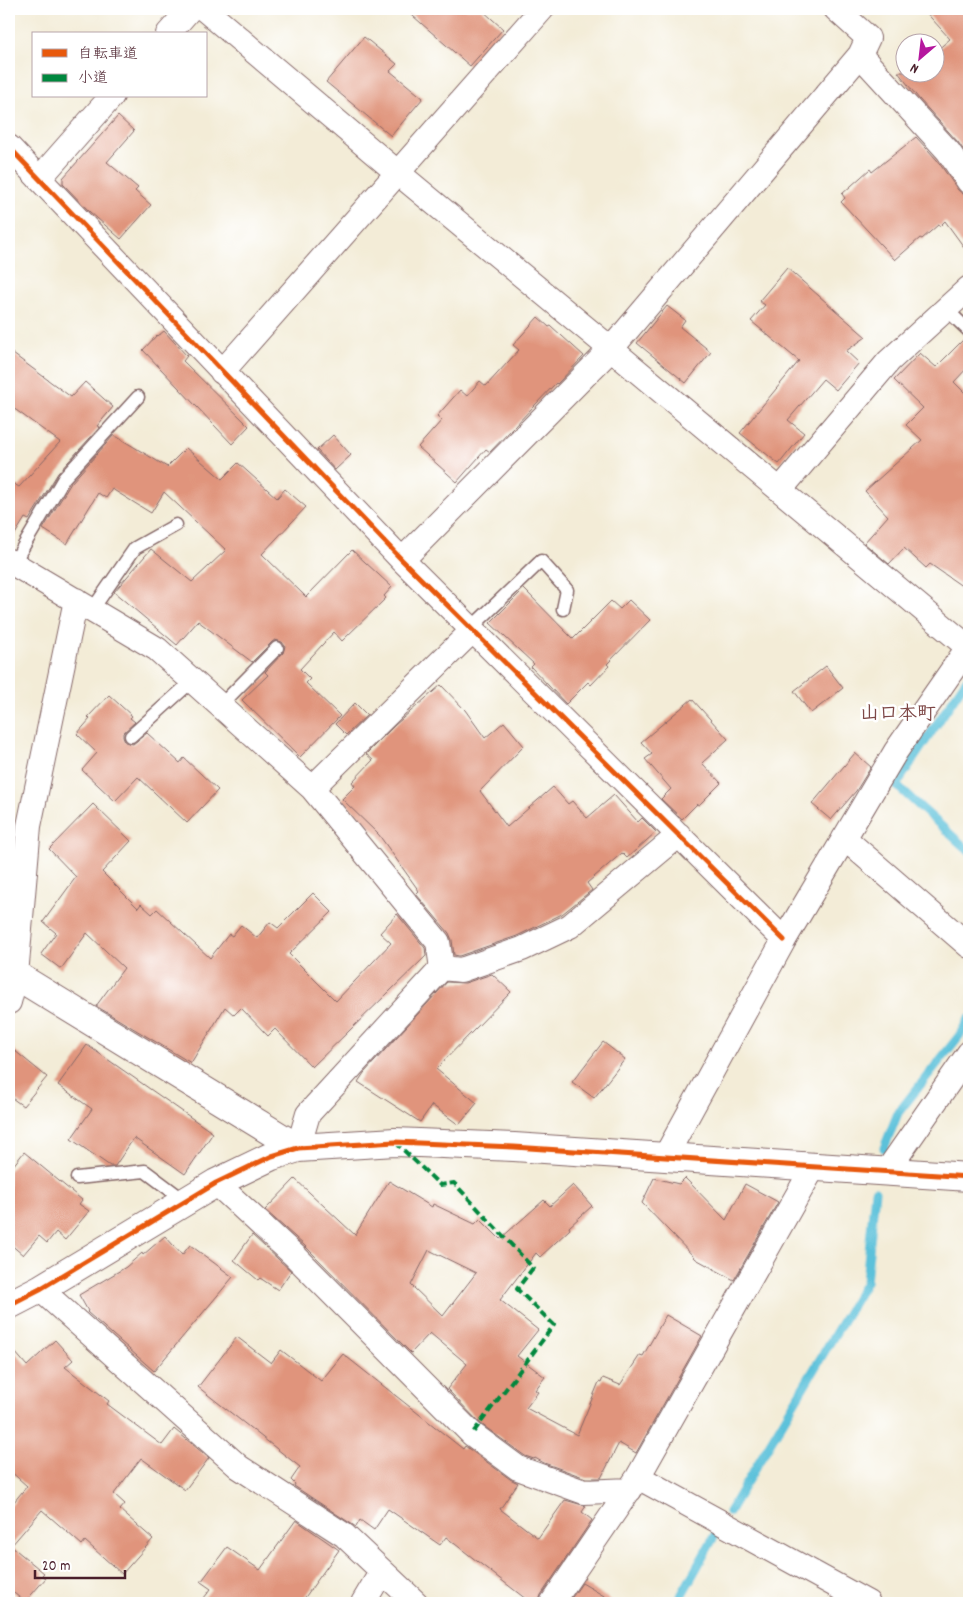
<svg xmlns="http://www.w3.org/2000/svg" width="978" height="1612" font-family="Dekko,'Klee One',sans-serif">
<rect width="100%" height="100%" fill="#fff"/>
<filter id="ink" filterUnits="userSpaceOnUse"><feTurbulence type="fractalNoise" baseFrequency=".02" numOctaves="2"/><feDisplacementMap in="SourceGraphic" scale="10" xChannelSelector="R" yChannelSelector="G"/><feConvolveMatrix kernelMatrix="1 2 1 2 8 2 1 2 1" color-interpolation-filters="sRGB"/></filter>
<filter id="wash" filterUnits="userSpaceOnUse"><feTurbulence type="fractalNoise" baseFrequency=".0096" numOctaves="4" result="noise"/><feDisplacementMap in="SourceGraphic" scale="20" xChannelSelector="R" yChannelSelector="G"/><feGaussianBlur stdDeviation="1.12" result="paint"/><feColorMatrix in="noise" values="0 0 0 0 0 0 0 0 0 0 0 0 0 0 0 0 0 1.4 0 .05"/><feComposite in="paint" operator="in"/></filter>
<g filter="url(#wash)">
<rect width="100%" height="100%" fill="#f3ecd7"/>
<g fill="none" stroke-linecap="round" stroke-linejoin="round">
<path stroke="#5cc1da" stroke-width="9" d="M 969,676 L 896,785 L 969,851
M 884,1148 L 898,1113 L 959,1036 L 969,1019
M 729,1512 L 866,1282 L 875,1191
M 677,1603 L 716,1533"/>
</g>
<g id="blocks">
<path fill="#e0947c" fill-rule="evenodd" d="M 405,9 L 481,9 L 503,29 L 470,66 Z
M 923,9 L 969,9 L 969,158 L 958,142 L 919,99 L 898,72 L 936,72 L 936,51 L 950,39 Z
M 364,37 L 397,64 L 390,71 L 423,98 L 391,136 L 326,82 Z
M 118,116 L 134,131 L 107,162 L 138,188 L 135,191 L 151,205 L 121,239 L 90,212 L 63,184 L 63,178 Z
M 916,137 L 937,160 L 958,190 L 963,194 L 969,196 L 969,254 L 945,221 L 940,226 L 938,225 L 922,239 L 920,238 L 895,260 L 841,202 L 845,198 L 842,194 L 870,169 L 872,172 Z
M 787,268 L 866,337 L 846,351 L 859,363 L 836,390 L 823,379 L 788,420 L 804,433 L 779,464 L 740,433 L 799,361 L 751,321 L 765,305 L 759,301 Z
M 667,306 L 685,320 L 680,327 L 711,352 L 686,383 L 637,343 Z
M 538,317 L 549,327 L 551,326 L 584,356 L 557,384 L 556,383 L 490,452 L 486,449 L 457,482 L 418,447 L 442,420 L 437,416 L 460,390 L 467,396 L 480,381 L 486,386 L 519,350 L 513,345 Z
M 164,331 L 187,356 L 183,361 L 249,426 L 232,444 L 143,350 L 157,335 L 158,336 Z
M 965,338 L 969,339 L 969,366 L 954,382 L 969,397 L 969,591 L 930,564 L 926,568 L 904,548 L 889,564 L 864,543 L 888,516 L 865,491 L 922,440 L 906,425 L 923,408 L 894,380 L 920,353 L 936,367 Z
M 9,351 L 71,397 L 85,382 L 113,407 L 97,426 L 100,427 L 58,473 L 29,520 L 25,518 L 9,544 L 9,481 L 19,487 L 60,442 L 9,405 Z
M 114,435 L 167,467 L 186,448 L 222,479 L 238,463 L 277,498 L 285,489 L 306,507 L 262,554 L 306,597 L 352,550 L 392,587 L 384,596 L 386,598 L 342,641 L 334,632 L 300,669 L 310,679 L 306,683 L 340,716 L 300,757 L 242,700 L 268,675 L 265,672 L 283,653 L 285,646 L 282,642 L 275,640 L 272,642 L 252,662 L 198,621 L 177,645 L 114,592 L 151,549 L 192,582 L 226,550 L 164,492 L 151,513 L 112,489 L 106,498 L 98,493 L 67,544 L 43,529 L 71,483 Z
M 333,435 L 351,455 L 335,470 L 317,450 Z
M 524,589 L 573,639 L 611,601 L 620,609 L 629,600 L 650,620 L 607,664 L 609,666 L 591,685 L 588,682 L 566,704 L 531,667 L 534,664 L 490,623 Z
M 826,666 L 843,688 L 811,713 L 794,691 Z
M 441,685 L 465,710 L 485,738 L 504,722 L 524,746 L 480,791 L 507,827 L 553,787 L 568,804 L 572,801 L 587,818 L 614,795 L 638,822 L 642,818 L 656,832 L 627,858 L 622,853 L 587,883 L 592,890 L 562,914 L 517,936 L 459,956 L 454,955 L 452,940 L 449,933 L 416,894 L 419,891 L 379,835 L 342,799 L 355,786 L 352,782 L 373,760 L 366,754 L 395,725 Z
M 109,695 L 132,716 L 130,718 L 135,722 L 123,733 L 123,737 L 125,742 L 133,744 L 147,733 L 180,763 L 184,758 L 218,790 L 187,823 L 138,777 L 115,801 L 82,770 L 97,753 L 77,734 L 90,719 L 88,717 Z
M 692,699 L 728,739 L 702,763 L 721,783 L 699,805 L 697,804 L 682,819 L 661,799 L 671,789 L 645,759 L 652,754 L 641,742 Z
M 355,703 L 367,715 L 346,735 L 335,724 Z
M 855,753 L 871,767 L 856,791 L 831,820 L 812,804 Z
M 93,804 L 131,841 L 102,872 L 138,908 L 141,904 L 152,914 L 157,909 L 210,958 L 229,934 L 232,936 L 241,925 L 257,938 L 270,922 L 278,928 L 313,893 L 332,912 L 289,954 L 336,1001 L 391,943 L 380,933 L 397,914 L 425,948 L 426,956 L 312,1067 L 275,1029 L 268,1036 L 241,1008 L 234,1015 L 225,1007 L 191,1063 L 96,1006 L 124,968 L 87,933 L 61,969 L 41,954 L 56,933 L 43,922 L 76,877 L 49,849 Z
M 492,974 L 511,992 L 436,1069 L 477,1103 L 459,1125 L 432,1105 L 420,1122 L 358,1082 L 364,1073 L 447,982 L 465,983 Z
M 603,1042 L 625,1059 L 594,1098 L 572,1082 Z
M 87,1045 L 213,1133 L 185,1174 L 134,1138 L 115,1166 L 110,1166 L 71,1139 L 92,1109 L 58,1085 Z
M 9,1046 L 47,1077 L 23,1106 L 9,1096 Z
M 24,1152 L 82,1200 L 79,1204 L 89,1211 L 65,1240 L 56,1232 L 47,1243 L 39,1236 L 23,1255 L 9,1243 L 9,1171 Z
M 654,1178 L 679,1184 L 685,1178 L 726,1220 L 745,1184 L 778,1202 L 734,1280 L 696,1259 L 642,1203 Z
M 295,1179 L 355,1235 L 389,1181 L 432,1207 L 433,1204 L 475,1224 L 480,1219 L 500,1239 L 544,1200 L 550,1206 L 573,1185 L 592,1206 L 569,1227 L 570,1229 L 540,1257 L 536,1253 L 500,1300 L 538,1330 L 517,1356 L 545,1377 L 535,1390 L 538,1392 L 526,1408 L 577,1435 L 599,1382 L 601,1383 L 603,1378 L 620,1385 L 640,1355 L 643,1356 L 666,1315 L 702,1336 L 636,1453 L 619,1443 L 601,1478 L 586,1478 L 544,1463 L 535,1458 L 534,1459 L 525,1456 L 481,1424 L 447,1389 L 467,1364 L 430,1333 L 411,1353 L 305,1246 L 265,1210 ZM 429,1250 L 476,1273 L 443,1316 L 411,1285 Z
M 252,1235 L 291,1271 L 278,1290 L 260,1278 L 258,1280 L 234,1260 Z
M 165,1236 L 182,1255 L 190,1245 L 233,1277 L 154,1371 L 87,1312 L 88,1311 L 79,1295 L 126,1267 L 142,1253 L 143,1255 Z
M 237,1337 L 271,1363 L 281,1350 L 321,1381 L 343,1354 L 463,1449 L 465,1446 L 510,1479 L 518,1483 L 500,1509 L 538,1538 L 565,1500 L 586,1506 L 582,1512 L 592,1520 L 541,1595 L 538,1603 L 531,1603 L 446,1537 L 440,1545 L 388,1509 L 374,1530 L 360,1520 L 356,1527 L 294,1486 L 295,1484 L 291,1480 L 300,1467 L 198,1387 Z
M 55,1340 L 73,1360 L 65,1367 L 109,1401 L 107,1404 L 162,1445 L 174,1429 L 209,1458 L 185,1490 L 141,1458 L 114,1494 L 125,1504 L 120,1510 L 153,1539 L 122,1574 L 85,1541 L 82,1545 L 42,1510 L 11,1546 L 44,1573 L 42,1575 L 46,1578 L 25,1602 L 9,1589 L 9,1508 L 27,1486 L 9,1470 L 9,1345 L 27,1366 Z
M 296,1520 L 339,1550 L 301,1603 L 200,1603 L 211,1589 L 201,1582 L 227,1547 L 260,1570 Z
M 582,1583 L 616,1603 L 568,1603 Z"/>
</g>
</g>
<g filter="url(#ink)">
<use href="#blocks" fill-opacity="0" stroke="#856767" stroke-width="1"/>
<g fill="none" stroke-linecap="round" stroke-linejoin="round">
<defs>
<path id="service" d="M 946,309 L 969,331
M 13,564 L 64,478 L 138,397
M 92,610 L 135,548 L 176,525
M 471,628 L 541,561 L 567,590 L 563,609
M 220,706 L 277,648
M 131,736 L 192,681
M 77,1178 L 145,1171 L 185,1201"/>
<path id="minor" d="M 204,9 L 398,173 L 611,349 L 969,648
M 168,34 L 190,9
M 860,55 L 948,151 L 969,182
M 9,147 L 402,560 L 784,940
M 39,179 L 112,96
M 222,372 L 542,9
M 780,490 L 889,361 L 969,288
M 402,560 L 611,349 L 860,55 L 868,38 L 836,9
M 9,561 L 157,649 L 312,788 L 438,942 L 442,968
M 312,788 L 473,630
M 844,838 L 969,946
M 442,968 L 461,970 L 522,949 L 570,926 L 679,835
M 9,1002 L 16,975 L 29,826 L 76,600
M 298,1148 L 308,1114 L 442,968
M 665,1157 L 784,940 L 896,751 L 969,646
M 887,1171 L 969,1053
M 216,1183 L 295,1256 L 472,1434 L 518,1468 L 584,1492 L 630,1490
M 40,1289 L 239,1467 L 344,1535 L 416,1603
M 638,1477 L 868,1603
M 363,1603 L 382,1571
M 552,1603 L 638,1477 L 814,1166"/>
<path id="tertiary" d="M 9,971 L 298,1148
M 9,1305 L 40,1289 L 216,1183 L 272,1156 L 298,1148 L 395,1142 L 514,1147 L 969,1177"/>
</defs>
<use href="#service" stroke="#856767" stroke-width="15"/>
<use href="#minor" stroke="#856767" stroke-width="26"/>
<use href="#tertiary" stroke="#856767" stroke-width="30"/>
<use href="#service" stroke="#fff" stroke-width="12"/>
<use href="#minor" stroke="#fff" stroke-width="24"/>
<use href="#tertiary" stroke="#fff" stroke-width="28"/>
<path stroke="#00873e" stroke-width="4" stroke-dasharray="8 4" stroke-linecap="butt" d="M 395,1142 L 440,1185 L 454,1183 L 533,1268 L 517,1289 L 554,1325 L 472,1434"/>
<defs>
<path id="cycleway" d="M 9,147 L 402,560 L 784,940
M 9,1305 L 40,1289 L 216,1183 L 272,1156 L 298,1148 L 395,1142 L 514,1147 L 969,1177"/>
</defs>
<use href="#cycleway" stroke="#fff" stroke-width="8"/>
<use href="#cycleway" stroke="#e8590c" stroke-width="5"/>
</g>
</g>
<g text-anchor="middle" stroke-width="5" stroke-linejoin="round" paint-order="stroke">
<g font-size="19" font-weight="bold" fill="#7e4847" stroke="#fff">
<text x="898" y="719">山口本町</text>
</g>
</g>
<rect width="978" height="1612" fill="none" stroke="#fff" stroke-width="30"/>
<rect x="32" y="32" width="175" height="65" fill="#ffffff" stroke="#b7a5aa"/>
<rect x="42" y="49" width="25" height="8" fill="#e8590c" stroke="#b7a5aa"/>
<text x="78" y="58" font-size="15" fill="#4a1f2b">自転車道</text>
<rect x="42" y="74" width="25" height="8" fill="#00873e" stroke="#b7a5aa"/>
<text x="78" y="82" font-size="15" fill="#4a1f2b">小道</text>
<g transform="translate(920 58) rotate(208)"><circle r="24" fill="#ffffff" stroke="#b7a5aa"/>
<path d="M0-4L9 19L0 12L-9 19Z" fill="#b5179e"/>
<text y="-8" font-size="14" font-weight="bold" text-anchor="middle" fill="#4a1f2b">N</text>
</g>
<path d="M35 1570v8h90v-8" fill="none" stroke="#4a1f2b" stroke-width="2.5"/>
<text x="42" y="1570" font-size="15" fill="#4a1f2b" stroke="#ffffff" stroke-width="4" paint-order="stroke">20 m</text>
</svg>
